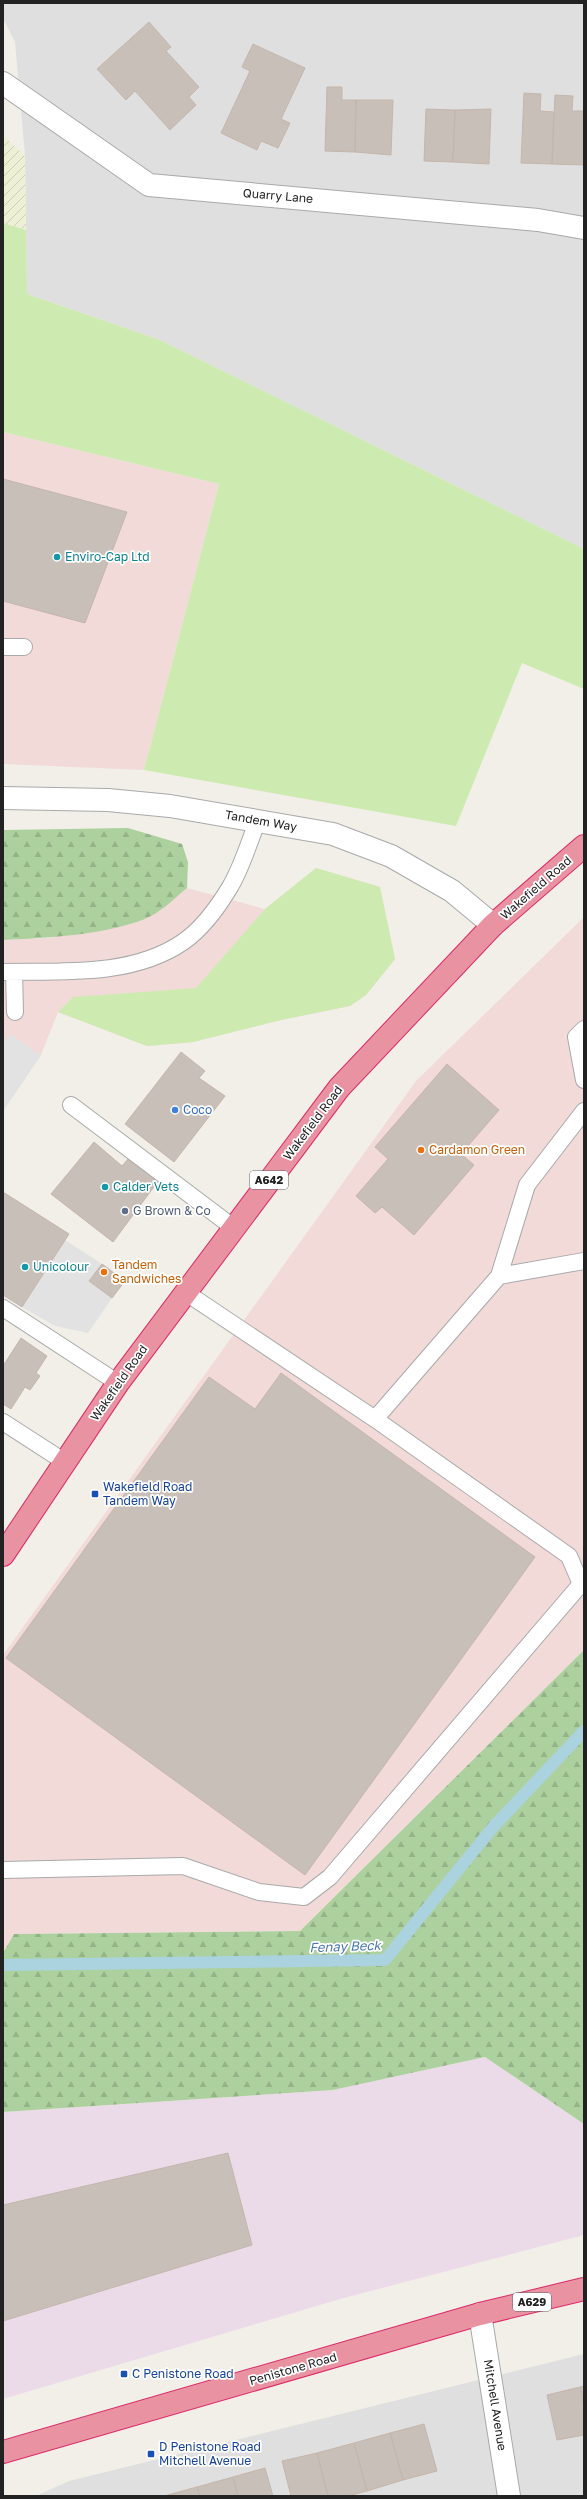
<svg xmlns="http://www.w3.org/2000/svg" width="587" height="2499" font-family="'Golos Text',sans-serif">
<defs>
<pattern id="farmland-furrows" width="10" height="10" patternUnits="userSpaceOnUse"><rect width="10" height="10" fill="#eef0d5"/><path d="M-1 1l2-2M0 10L10 0M9 11l2-2" fill="none" stroke="#ccceb7"/></pattern>
<pattern id="forest-firs" width="22" height="20" patternUnits="userSpaceOnUse"><rect width="22" height="20" fill="#add19e"/><path d="M5 1l3.5 6h-7zM16 11l3.5 6h-7z" fill="#95b388"/></pattern>
</defs>
<rect width="100%" height="100%" fill="#f2efe9"/>
<path fill="#e0dfdf" d="M 3,3 L 584,3 L 584,549 L 160,340 L 27,294 L 25,156 L 15,42 L 3,18 Z
M 584,2354 L 584,2496 L 36,2496 L 69,2481 Z"/>
<path fill="#f2dad9" d="M 3,432 L 219,484 L 144,770 L 3,764 Z
M 316,868 L 380,887 L 395,959 L 366,995 L 350,1006 L 281,1020 L 193,1042 L 147,1046 L 58,1012 L 41,1055 L 3,1111 L 3,940 L 47,938 L 151,916 L 187,888 L 265,909 Z
M 584,917 L 584,1650 L 300,1931 L 14,1934 L 3,1953 L 3,1655 L 416,1081 Z"/>
<path fill="#ebdbe8" d="M 485,2057 L 584,2124 L 584,2235 L 340,2299 L 3,2399 L 3,2112 L 333,2090 Z"/>
<path fill="url(#farmland-furrows)" d="M 3,135 L 25,156 L 26,230 L 3,223 Z"/>
<path fill="#cdebb0" d="M 3,223 L 26,230 L 27,294 L 160,340 L 584,549 L 584,689 L 522,663 L 456,826 L 144,770 L 219,484 L 3,432 Z
M 316,868 L 380,887 L 395,959 L 366,995 L 350,1006 L 281,1020 L 193,1042 L 147,1046 L 58,1012 L 73,997 L 196,988 L 265,909 Z"/>
<path fill="url(#forest-firs)" d="M 128,828 L 182,844 L 188,862 L 187,888 C 176,897 163,910 151,916 C 112,935 46,938 3,940 L 3,830 Z
M 584,1650 L 584,2124 L 485,2057 L 333,2090 L 3,2112 L 3,1953 L 14,1934 L 300,1931 Z"/>
<path fill="#e2e2e2" d="M 10,1034 L 41,1055 L 3,1111 L 3,1044 Z
M 65,1240 L 102,1264 L 89,1281 L 112,1298 L 88,1333 L 55,1326 L 22,1307 Z"/>
<g fill="none" stroke-linecap="round" stroke-linejoin="round">
<path stroke="#aad3df" stroke-width="12" d="M 3,1965 L 385,1960 L 494,1826 L 584,1731"/>
</g>
<path fill="#c7bfb8" stroke="#c4b6ab" d="M 149,22 L 171,47 L 166,51 L 199,87 L 189,97 L 196,105 L 170,130 L 135,91 L 126,100 L 97,69 Z
M 253,44 L 305,68 L 281,119 L 290,123 L 278,148 L 261,141 L 257,150 L 221,133 L 250,71 L 242,67 Z
M 327,87 L 342,87 L 342,100 L 356,100 L 355,152 L 325,151 Z
M 524,93 L 541,94 L 540,111 L 554,112 L 552,164 L 521,163 Z
M 555,95 L 573,96 L 572,111 L 584,111 L 584,165 L 552,164 Z
M 356,100 L 393,100 L 391,155 L 355,152 Z
M 426,109 L 455,110 L 453,162 L 424,161 Z
M 491,109 L 489,164 L 453,162 L 455,110 Z
M 3,479 L 127,512 L 85,623 L 3,601 Z
M 181,1052 L 205,1071 L 199,1078 L 225,1096 L 174,1162 L 125,1124 Z
M 447,1064 L 499,1110 L 461,1154 L 474,1165 L 414,1235 L 382,1207 L 375,1213 L 356,1196 L 388,1159 L 375,1147 Z
M 94,1142 L 122,1166 L 129,1158 L 159,1180 L 113,1242 L 51,1194 Z
M 3,1192 L 69,1234 L 22,1307 L 3,1295 Z
M 102,1264 L 125,1281 L 112,1298 L 89,1281 Z
M 21,1338 L 47,1356 L 36,1373 L 40,1376 L 30,1390 L 25,1387 L 11,1409 L 3,1404 L 3,1366 Z
M 281,1373 L 535,1557 L 305,1875 L 6,1658 L 209,1377 L 255,1409 Z
M 228,2153 L 252,2245 L 3,2321 L 3,2205 Z
M 584,2386 L 584,2405 L 580,2387 Z
M 580,2387 L 584,2405 L 584,2435 L 557,2440 L 547,2395 Z
M 424,2424 L 437,2471 L 403,2480 L 390,2433 Z
M 390,2433 L 403,2480 L 367,2491 L 354,2443 Z
M 354,2443 L 367,2491 L 348,2496 L 328,2496 L 317,2453 Z
M 317,2453 L 328,2496 L 291,2496 L 282,2461 Z
M 265,2468 L 273,2496 L 238,2496 L 233,2477 Z
M 233,2477 L 238,2496 L 200,2496 L 197,2487 Z
M 197,2487 L 200,2496 L 164,2496 Z"/>
<g fill="none" stroke-linecap="round" stroke-linejoin="round">
<defs>
<path id="lane" d="M 3,647 L 24,647
M 3,972 C 62,971 132,977 183,942 C 202,929 218,907 230,887 C 242,867 249,842 258,820
M 14,972 L 15,1012
M 584,1029 L 576,1037 L 584,1080
M 71,1105 L 234,1228
M 499,1276 L 527,1185 L 584,1111
M 3,1308 L 118,1383
M 375,1419 L 499,1276 L 584,1261
M 3,1422 L 65,1462
M 3,1870 L 183,1866 L 259,1892 L 304,1897 L 330,1877 L 581,1584 L 569,1556 L 375,1419 L 185,1292"/>
<path id="street" d="M 3,83 L 149,185 L 538,220 L 584,228
M 3,798 L 108,800 L 170,806 L 333,834 L 391,856 L 452,891 L 493,925
M 480,2314 L 509,2496"/>
<path id="highway" d="M 3,1555 L 118,1383 L 339,1088 L 493,925 L 584,846
M 3,2452 L 480,2314 L 584,2289"/>
</defs>
<use href="#lane" stroke="#a9a9a9" stroke-width="18"/>
<use href="#street" stroke="#a9a9a9" stroke-width="24"/>
<use href="#highway" stroke="#dc2a67" stroke-width="24"/>
<use href="#lane" stroke="#fff" stroke-width="16"/>
<use href="#street" stroke="#fff" stroke-width="22"/>
<use href="#highway" stroke="#e892a2" stroke-width="22"/>
</g>
<g fill="#0f9aa8" stroke="#fff" stroke-width="1.5">
<circle cx="57" cy="557" r="4"/>
<circle cx="105" cy="1187" r="4"/>
<circle cx="25" cy="1267" r="4"/>
</g>
<circle fill="#3f7fe0" stroke="#fff" stroke-width="1.5" cx="175" cy="1110" r="4"/>
<g fill="#e8710a" stroke="#fff" stroke-width="1.5">
<circle cx="421" cy="1150" r="4"/>
<circle cx="104" cy="1272" r="4"/>
</g>
<circle fill="#5c6f8a" stroke="#fff" stroke-width="1.5" cx="125" cy="1211" r="4"/>
<g fill="#1a4fb4" stroke="#fff" stroke-width="1.5">
<rect x="91" y="1490" width="8" height="8" rx="2"/>
<rect x="120" y="2370" width="8" height="8" rx="2"/>
<rect x="147" y="2450" width="8" height="8" rx="2"/>
</g>
<g text-anchor="middle" stroke-width="3.5" stroke-linejoin="round" paint-order="stroke">
<g fill="#fff" stroke="#646464" stroke-width="1">
<rect x="250" y="1171" width="38" height="18" rx="3"/>
<rect x="513" y="2293" width="38" height="18" rx="3"/>
</g>
<g font-size="11" font-weight="bold" fill="#222">
<text x="269" y="1184">A642</text>
<text x="532" y="2306">A629</text>
</g>
<g font-size="12" fill="#222" stroke="#fff">
<text transform="translate(278 196) rotate(5)" y="4">Quarry Lane</text>
<text transform="translate(261 821) rotate(10)" y="4">Tandem Way</text>
<text transform="translate(536 888) rotate(-41)" y="4">Wakefield Road</text>
<text transform="translate(313 1123) rotate(-53)" y="4">Wakefield Road</text>
<text transform="translate(119 1383) rotate(-55)" y="4">Wakefield Road</text>
<text transform="translate(293 2369) rotate(-16)" y="4">Penistone Road</text>
<text transform="translate(495 2405) rotate(81)" y="4">Mitchell Avenue</text>
</g>
<g font-size="12" fill="#0d838f" stroke="#fff" text-anchor="start">
<text x="65" y="561">Enviro-Cap Ltd</text>
<text x="113" y="1191">Calder Vets</text>
<text x="33" y="1271">Unicolour</text>
</g>
<g font-size="12" fill="#366cbe" stroke="#fff" text-anchor="start">
<text x="183" y="1114">Coco</text>
</g>
<g font-size="12" fill="#c56008" stroke="#fff" text-anchor="start">
<text x="429" y="1154">Cardamon Green</text>
<text x="112" y="1269">Tandem<tspan x="112" dy="14">Sandwiches</tspan></text>
</g>
<g font-size="12" fill="#4e5e75" stroke="#fff" text-anchor="start">
<text x="133" y="1215">G Brown &amp; Co</text>
</g>
<g font-size="12" fill="#164399" stroke="#fff" text-anchor="start">
<text x="103" y="1491">Wakefield Road<tspan x="103" dy="14">Tandem Way</tspan></text>
<text x="132" y="2378">C Penistone Road</text>
<text x="159" y="2451">D Penistone Road<tspan x="159" dy="14">Mitchell Avenue</tspan></text>
</g>
<g font-size="13" font-style="italic" fill="#4a7aab" stroke="#fff">
<text transform="translate(345 1946) rotate(-2)" y="5">Fenay Beck</text>
</g>
</g>
<rect width="587" height="2499" fill="none" stroke="#222222" stroke-width="8"/>
</svg>
